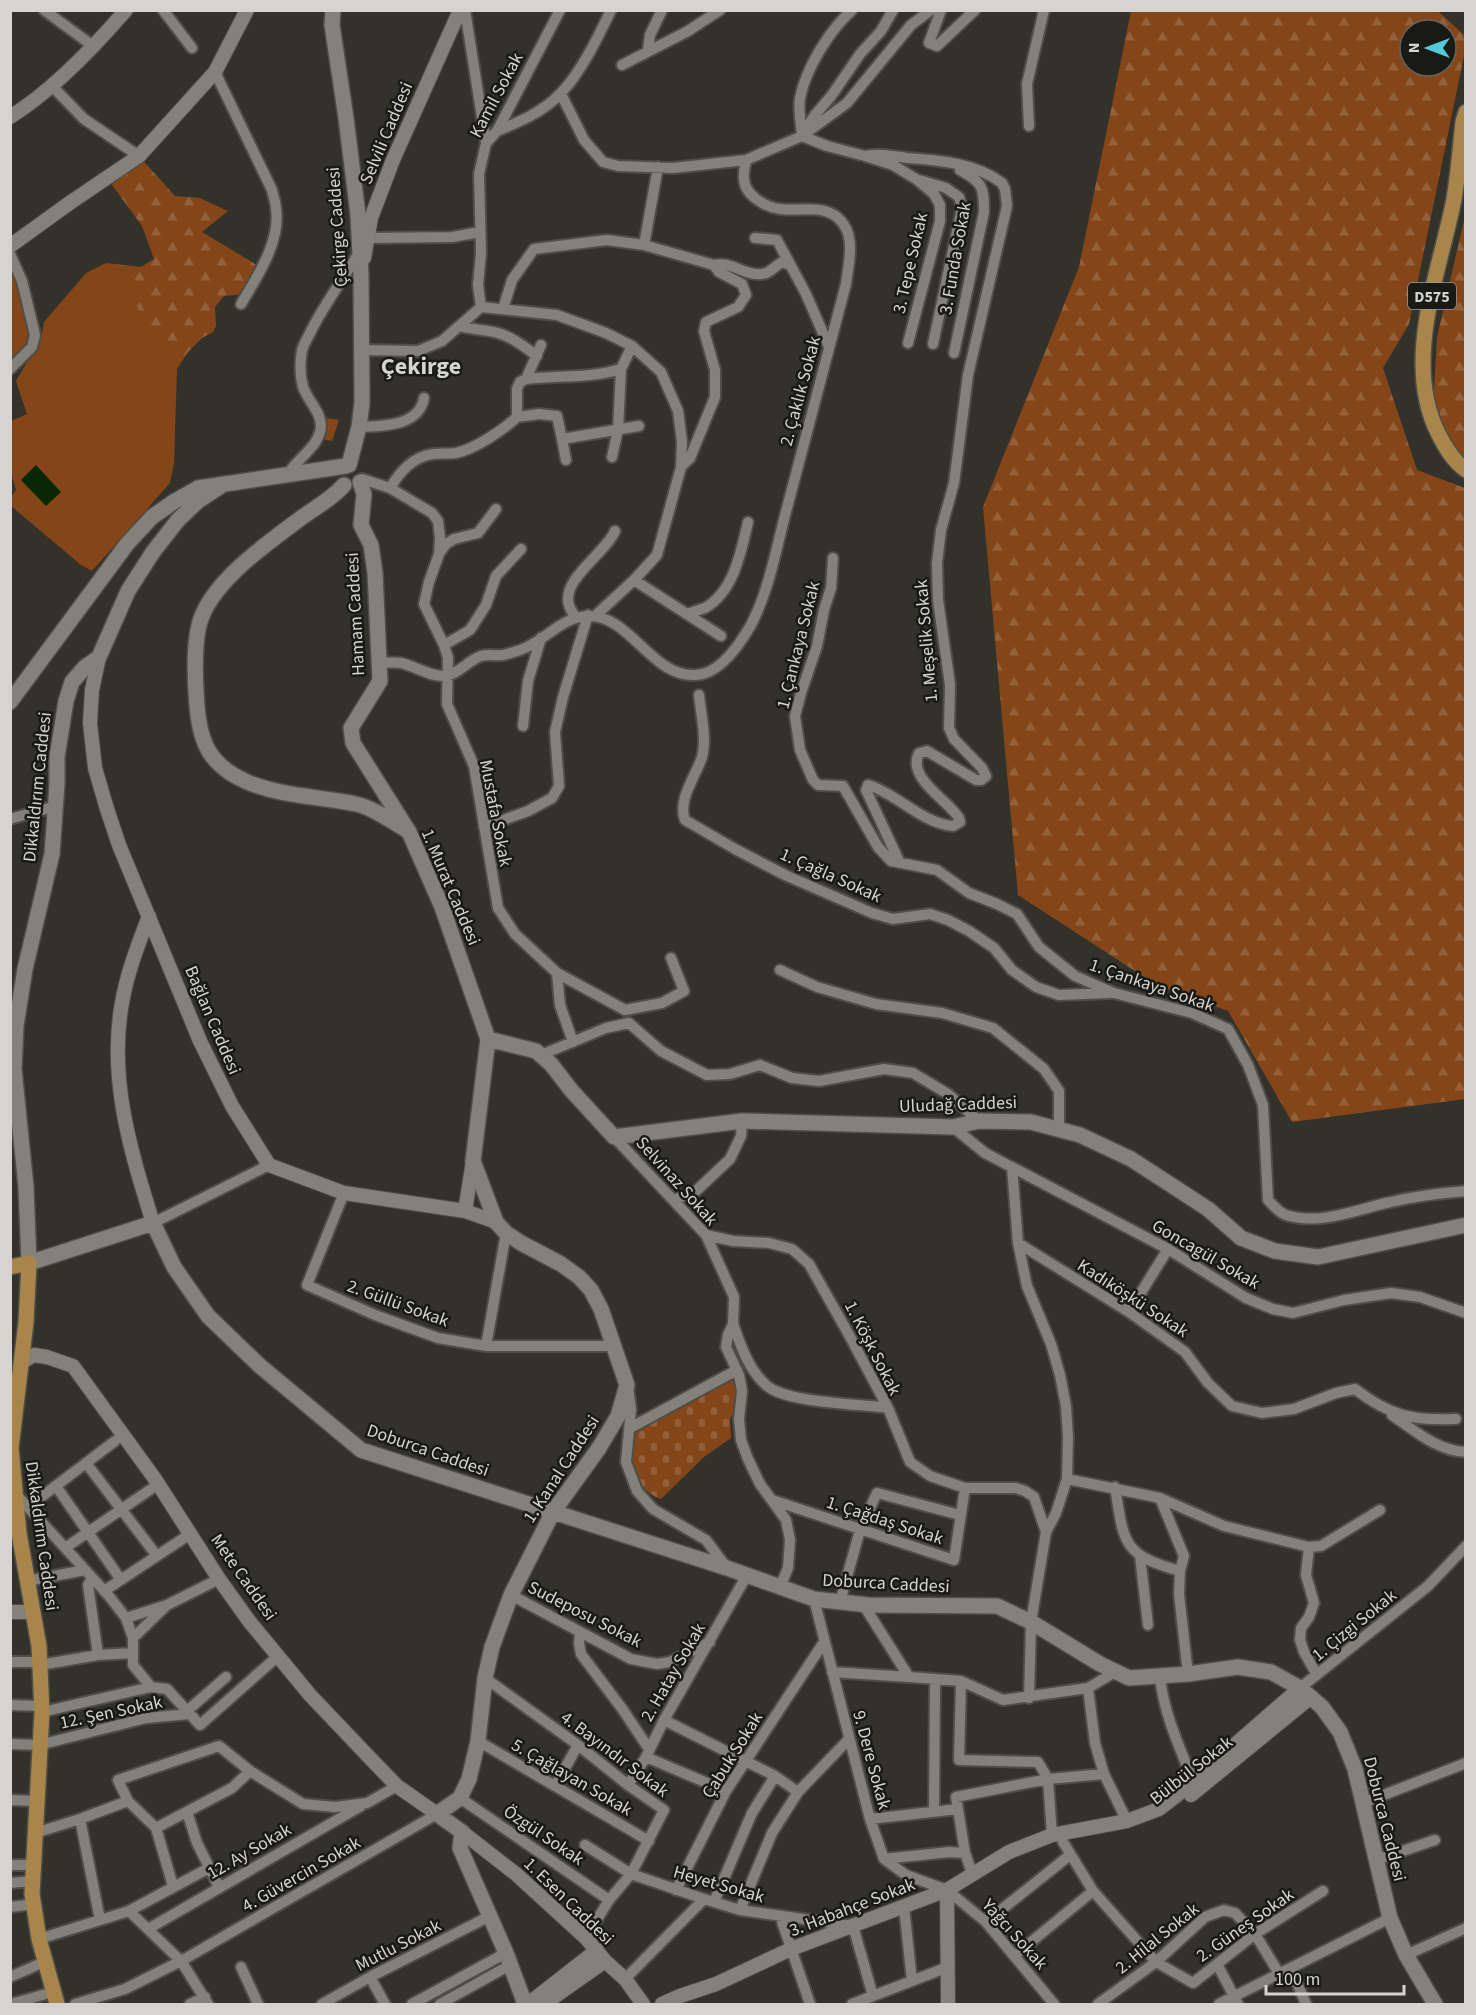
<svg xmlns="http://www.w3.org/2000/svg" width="1476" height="2015" font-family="'Source Sans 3',sans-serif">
<defs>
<pattern id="forest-firs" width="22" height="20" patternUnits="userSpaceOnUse" patternTransform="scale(1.5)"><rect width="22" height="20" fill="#844618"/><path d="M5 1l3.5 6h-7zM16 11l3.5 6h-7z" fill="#946039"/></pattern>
<pattern id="cemetery-stones" width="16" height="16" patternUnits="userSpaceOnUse" patternTransform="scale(1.5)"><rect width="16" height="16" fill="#844618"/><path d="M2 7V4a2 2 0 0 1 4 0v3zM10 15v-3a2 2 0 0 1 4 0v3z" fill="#946039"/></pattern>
<pattern id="park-crowns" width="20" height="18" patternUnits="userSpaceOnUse" patternTransform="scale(1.5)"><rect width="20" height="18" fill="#844618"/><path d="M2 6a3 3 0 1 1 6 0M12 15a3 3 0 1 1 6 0" fill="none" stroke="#946039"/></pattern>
</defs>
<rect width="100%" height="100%" fill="#32312a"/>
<path fill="url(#forest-firs)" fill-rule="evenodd" d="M 1131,11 L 1438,11 L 1465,36 L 1465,51 L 1409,324 L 1383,368 L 1417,470 L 1465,488 L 1465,1099 L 1292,1122 L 1228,1011 L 1158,986 L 1018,895 L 983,507 L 1079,267 ZM 1410,30 L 1446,30 L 1446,66 L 1410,66 Z
M 139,156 L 175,196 L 200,198 L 228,211 L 202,232 L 262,268 L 248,294 L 224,296 L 215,307 L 216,326 L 213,332 L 202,338 L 188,352 L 177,369 L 106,263 L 141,267 L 154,259 L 142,226 L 107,178 Z
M 1465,216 L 1465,461 L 1457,453 L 1445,435 L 1433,405 L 1437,337 Z"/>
<path fill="url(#cemetery-stones)" d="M 734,1376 L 737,1390 L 737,1406 L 730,1419 L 731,1438 L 704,1457 L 661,1499 C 632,1489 632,1459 631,1433 Z"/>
<path fill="url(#park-crowns)" d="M 319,417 L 339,420 L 332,441 L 317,438 Z"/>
<path fill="#844618" d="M 14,263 L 35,335 L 10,369 L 10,264 Z
M 106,263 L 128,293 L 177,369 L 174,464 L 170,483 L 92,571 L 81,565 L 11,506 L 11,497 L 16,490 L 11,472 L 11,421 L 27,414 L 16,381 L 41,338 L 44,322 L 86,273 Z"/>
<path fill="#082703" d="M 36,465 L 61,492 L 46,506 L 21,480 Z"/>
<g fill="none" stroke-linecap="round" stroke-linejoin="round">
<defs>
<path id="minor" d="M 44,10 L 93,46
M 163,10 L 192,48
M 465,10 L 486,143
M 941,10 L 929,43 L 937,46 L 975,10
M 648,50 L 650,35 L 662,10
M 622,65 L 688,31 L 720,10
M 215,72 L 272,190 C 273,196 276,202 276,209 C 281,241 257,277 241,304
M 51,85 L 84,119 L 139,156
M 561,94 L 584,140 L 603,162 L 618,166 L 673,168 L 746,160 L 802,136 L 847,103 L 911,25 L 931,10
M 1029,126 L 1027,84 L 1044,10
M 497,131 C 519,122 543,112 560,94 C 581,73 598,37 611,10
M 803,133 L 815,115 L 832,95 L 860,54 L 881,31 L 893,10
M 802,136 L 827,146 L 865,156 L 893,165 L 916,179 L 934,194 L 940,205 L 940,221 L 908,343
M 802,136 C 801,124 798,110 800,98 C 806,68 829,31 852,10
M 865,156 C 880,153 893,156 907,158 C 938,160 976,163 1002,183 L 1005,189 L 1007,206 L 968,375 L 954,483 L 941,530 L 937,563 L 938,600 L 950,685 L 949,728 L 954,739 L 982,768 L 986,776 L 981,780 L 976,780 L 927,751 L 919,753 C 906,778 949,801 959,818 L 960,822 L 953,826 C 921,823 898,794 868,785 L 866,790 L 900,863
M 919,180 L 946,188 L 959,197 L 962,208 L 933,344
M 368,238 L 452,237 L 480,232
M 755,238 L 777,240 L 806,294 L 829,347
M 644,245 L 658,167
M 10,254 L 22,281 L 35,335 L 32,347 L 10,369
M 481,307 L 478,285 L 481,253 L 479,174 L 486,143 L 497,131 L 560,10
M 481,307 L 557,315 L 606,333 L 632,346 L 661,372 L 678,411 L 682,442 L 681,467
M 503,309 L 512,280 L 534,249 L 607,240 L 644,245 L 714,265
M 460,326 C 467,329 488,330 498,333 C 512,337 525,347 537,356
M 362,350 L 418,351 L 442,341 L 481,307
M 954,353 L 984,212 C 984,186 982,182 960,170
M 526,379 C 559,375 588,379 621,369 L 632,346
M 517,417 L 539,414 L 557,416 L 562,439 L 639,426
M 359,427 C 381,426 419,427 424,398
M 562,439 L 566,460
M 612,457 L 618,430 L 621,369
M 287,476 C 295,460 315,450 320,432 C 325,415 308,402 303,387 C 300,376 300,361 302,350 C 304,343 309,336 312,329 C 326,302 344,278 360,251
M 362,479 L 390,488 L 432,513 L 438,521 L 440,538 L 439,554 L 429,582 L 424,604 L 444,645 L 448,658 L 447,704 L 474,766 L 498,908 L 515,934 L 557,973 L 560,1005 L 573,1042
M 390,488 C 400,472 412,457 433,454 C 440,453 449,454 456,453 C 475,449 503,430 517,417 L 517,389 L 520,382 L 526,379 L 541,345
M 439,554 L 446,544 L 454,539 L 478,533 L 496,509
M 833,558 L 831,588 L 824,610 L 817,646 L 801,693 L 795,716 L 800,750 L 813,780 L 818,785 L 843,786 L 878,847 L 891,861 L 937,870 L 969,893 L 997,904 L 1017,914 L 1039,947 L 1075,976 L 1114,993 L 1192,1013 L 1228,1029 L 1248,1065 L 1263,1105 L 1268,1200 C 1273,1205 1279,1213 1286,1215 C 1321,1226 1357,1209 1391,1202 C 1416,1196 1440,1193 1466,1191
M 634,580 L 721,636
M 687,614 C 692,612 699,610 705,608 C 734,591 741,552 748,522
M 595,616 L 634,580 L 657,555 L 681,467 L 690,458 L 715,397 L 715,370 L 704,331 L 706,322 L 738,307 L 746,295 L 742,284 L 719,272 L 714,265 C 731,260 748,279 766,273 C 771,271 777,265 782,262 L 790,265
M 575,617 C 573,613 570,609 569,605 C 561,579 606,553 615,531
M 444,645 L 470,630 L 486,605 L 496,576 L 521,549
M 379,663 C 386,663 394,662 401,663 C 415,666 430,677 445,676 C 457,675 469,660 481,656 C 488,654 496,656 503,655 C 511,653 522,650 529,646 C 549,636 565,616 589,616 C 630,615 652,678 696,675 C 720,674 740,644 751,625 C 770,588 776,548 787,508 C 807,434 826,359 846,284 C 848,267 855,241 844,225 C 830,202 801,212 780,209 C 765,207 744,195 744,178 C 743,173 745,166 746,160
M 699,695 C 701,714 707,739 702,757 C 696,776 677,800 685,820 L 735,849 L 785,875 L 872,913 L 893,919 L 930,914 L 948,920 L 969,931 L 994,948 L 1012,970 L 1036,987 L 1059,995 L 1111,993
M 523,726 L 528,681 L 541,638
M 10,819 L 56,806
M 484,827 L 528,811 L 552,798 L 559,786 L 555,732 L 563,697 L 588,615
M 780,970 L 817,987 L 876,1004 L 942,1013 L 993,1028 L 1044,1069 L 1059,1091 L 1059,1129
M 557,973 L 625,1010 L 662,1003 L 684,991 L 671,958
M 541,1055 L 606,1028 L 629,1023 L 661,1051 L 707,1075 L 730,1074 L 760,1065 L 792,1078 L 819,1081 L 884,1069 L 913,1073 L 948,1094 L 979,1121
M 953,1127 L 985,1153 L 1168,1249 L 1246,1298 L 1273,1309 L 1293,1313 L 1344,1300 L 1391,1293 L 1420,1297 L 1466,1313
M 614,1137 L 706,1235 L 734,1297 L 733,1324 L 728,1335 L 726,1347 L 739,1375 L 742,1391 L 739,1419 L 741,1440 L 748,1459 L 760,1484 L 786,1520 L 790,1540 L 788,1568 L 780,1587
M 1012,1167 L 1018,1243 L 1129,1312 L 1185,1352 L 1208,1383 L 1232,1406 L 1262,1413 L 1294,1409 L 1336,1393 L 1355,1389 C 1390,1416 1413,1421 1456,1419
M 344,1193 L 307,1285 L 375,1315 L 438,1338 L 486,1346 L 614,1346
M 674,1200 L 696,1191 L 730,1159 L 741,1136 L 742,1121
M 153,1223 L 269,1165
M 706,1235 L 733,1241 L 769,1243 L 792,1249 L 809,1264 L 848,1333 L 888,1408 L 910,1462 L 930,1476 L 965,1488 L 1016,1488 L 1025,1491 L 1034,1497 L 1046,1532
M 1018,1243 L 1027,1286 L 1051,1344 L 1060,1375 L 1066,1406 L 1068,1437 L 1067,1479 L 1056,1513 L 1046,1532 L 1031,1622 L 1029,1698
M 1129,1312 L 1168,1249
M 733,1324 C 741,1346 748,1369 766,1385 C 785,1403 860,1404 888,1408
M 486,1346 L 506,1233
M 628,1387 L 631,1409 L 626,1462 L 637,1491 L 653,1509 L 706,1540 L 727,1568
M 1392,1415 C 1414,1430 1437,1451 1466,1452
M 630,1428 L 737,1370
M 86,1463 L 157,1556
M 1067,1479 L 1160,1498 L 1224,1526 L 1309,1547 L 1321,1546 L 1380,1510
M 56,1486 L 121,1580
M 1115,1487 C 1124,1543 1122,1555 1180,1571
M 15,1493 L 109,1596 L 126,1618 L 133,1638 L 133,1665 L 151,1687 L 167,1689 L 200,1725 L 278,1656
M 1160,1498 L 1184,1556 L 1180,1571 L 1179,1594 L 1188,1674
M 772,1500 L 954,1560 L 965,1488
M 28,1507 L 115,1441
M 1309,1547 L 1306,1575 L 1314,1603 L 1309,1617 L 1301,1628 L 1300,1640 L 1304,1652 L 1317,1675
M 65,1548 L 154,1487
M 1140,1556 L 1148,1625
M 92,1578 L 88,1585 L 98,1655
M 27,1581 L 85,1570
M 104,1591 L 190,1534
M 511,1595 L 631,1659 L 657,1664 L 670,1662 L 710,1642
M 814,1599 L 870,1819 L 884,1859 L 906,1875 L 947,1890 L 986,1922 L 1054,2004
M 840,1602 L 860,1530 L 877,1493 L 960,1515
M 863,1604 L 909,1677 L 961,1681 L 1003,1700 L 1088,1688 L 1115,1672
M 126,1618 L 167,1605 L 219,1579
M 580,1632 L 579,1643 L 581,1654 L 623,1710 L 649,1749
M 133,1638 L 165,1607
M 10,1662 L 40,1662
M 40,1665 L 98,1655 L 133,1653
M 832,1672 L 909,1677
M 1160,1677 C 1164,1714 1179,1746 1193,1781 L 1198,1785
M 485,1678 L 578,1745 L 628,1785 L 664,1810 L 631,1874 L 609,1900 L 586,1938
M 961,1681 L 959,1760 L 1038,1762 L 1048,1779 L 1104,1774
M 1088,1688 L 1095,1743 L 1104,1774 L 1127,1821
M 1300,1688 L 1428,1586 L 1466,1546
M 10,1705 L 41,1706
M 187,1711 L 226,1677
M 42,1712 L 151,1687
M 664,1720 L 775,1776 L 798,1792
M 478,1741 L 649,1841
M 10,1744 L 39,1745 L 146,1718 L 190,1714
M 646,1757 L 726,1791
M 628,1785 L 646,1757 L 664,1720 L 747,1575
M 555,1786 L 578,1745
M 460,1798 L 609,1900
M 10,1800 L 36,1801
M 1363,1803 L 1466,1763
M 958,1809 L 965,1853 L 972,1873
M 187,1812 L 197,1843 L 219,1887
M 934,1812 L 935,1679
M 80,1819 L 100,1920
M 870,1819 L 958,1809 L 956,1797 L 1048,1779 L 1052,1835
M 156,1828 L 232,1788 L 250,1771
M 35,1833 L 80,1819 L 128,1801
M 1063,1842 L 1093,1891 L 1156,1962 L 1193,1983 L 1255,1934 L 1323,1891
M 585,1845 L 631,1874 L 704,1899 L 740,1910 L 853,1926 L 873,1996
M 884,1859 L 949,1852 L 965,1853
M 1376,1860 L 1435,1840
M 10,1865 L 33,1865
M 10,1883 L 33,1881
M 173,1886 L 156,1828 L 128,1801 L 118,1780 L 219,1746 L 250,1771 L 303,1804 L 335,1807 L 367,1803 L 397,1786
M 676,1890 L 726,1791 L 824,1642
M 714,1902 L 752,1813 L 775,1776
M 10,1907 L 34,1904
M 904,1907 L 912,1981
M 740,1910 L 772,1833 L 798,1792 L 849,1739
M 129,1911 L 181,1961 L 208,2004
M 780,1916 L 810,2004
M 986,1922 L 1070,1855
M 148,1929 L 361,1806
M 39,1939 L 129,1911 L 209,1868
M 1406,1955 L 1466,1928
M 1014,1956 L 1093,1891
M 1217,1964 L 1238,2004
M 241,1967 L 258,2004
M 1291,1969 L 1306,2004
M 10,1977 L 44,1962
M 370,1977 L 385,2004
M 625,1979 L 704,1899
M 11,2004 L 53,1992
M 75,2004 L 125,1989 L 181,1961 L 437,1814
M 190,2004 L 205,1997
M 322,2004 L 370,1977 L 490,1916
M 412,2004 L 506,1953
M 440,2004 L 510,1965
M 852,2004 L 948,1967
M 1098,2004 L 1156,1962 L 1205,1917 L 1224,1910 L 1235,1913 L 1255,1934 L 1280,1975
M 1219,2004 L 1390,1918"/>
<path id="tertiary" d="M 10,117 C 52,91 94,47 126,10
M 10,246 L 71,202 L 139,156 L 215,72 L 247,10
M 364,258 L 371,218 L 393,160 L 460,10
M 99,657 L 92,690 L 90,723 L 95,768 L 107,809 L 119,845 L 200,1041 L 232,1106 L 269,1165 L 344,1193 L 465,1211 L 496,1222
M 149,916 C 138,945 127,973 122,1003 C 108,1079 131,1152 153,1223
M 465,1211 L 473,1161
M 22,1362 L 34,1355 L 47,1357 L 73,1366 L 155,1479 L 219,1579 L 249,1621 L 310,1695 L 369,1757 L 397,1786 L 437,1814
M 10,1612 L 33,1612
M 1191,1795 L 1311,1697
M 462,1832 L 516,1874 L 586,1938 L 605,1961 L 625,1979 L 643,2004
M 947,1890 L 948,2004
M 528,2004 L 597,1950
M 544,2004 L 605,1961
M 662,2004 L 680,1996 L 716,1984 L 791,1949 L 947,1890 L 1009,1852 L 1052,1835 L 1127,1821 L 1159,1809 L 1176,1796 L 1300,1688"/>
<path id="secondary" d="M 333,10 L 332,25 L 346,118 L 358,215 L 361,275 L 362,403 L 359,427 L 349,465
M 360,482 L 364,494 L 361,525 L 371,545 L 375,573 L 380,681 L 351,728 L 353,743 L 409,832 L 442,907 L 488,1039 L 473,1161 L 496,1222 L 506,1233 L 521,1243 L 561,1264 L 579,1277 L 591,1290 L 601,1309 L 627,1385 L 618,1416 L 599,1448 L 553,1512 L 511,1595 L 492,1647 L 485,1678 L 478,1741 L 469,1779 L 460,1798 L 437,1814 L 462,1832 L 460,1848 L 506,1953 L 525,2004
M 224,484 L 198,501 L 178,520 L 153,552 L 128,591 L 99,657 L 85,667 L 72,682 L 66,701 L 57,757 L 57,784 L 52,854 L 25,969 L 16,1026 L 14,1069 L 26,1187 L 29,1263 L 153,1223 L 174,1267 L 208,1316 L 260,1366 L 361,1450 L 727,1568 L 814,1599 L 868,1605 L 997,1606 L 1031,1622 L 1100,1664 L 1129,1678 L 1188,1674 L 1238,1667 L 1271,1672 L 1300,1688 L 1322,1707 L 1340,1732 L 1355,1769 L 1390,1918 L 1406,1955 L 1435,2004
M 344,485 C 332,499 316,507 301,518 C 269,542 217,578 202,616 C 193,637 195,682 197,706 C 200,743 210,765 245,781 C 281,797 319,796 356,804 C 372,807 394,823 408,831
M 10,702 L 127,544 L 152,517 L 175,501 L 198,488 L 346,466
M 488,1039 L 536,1051 L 551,1064 L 571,1090 L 614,1137 L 742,1121 L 953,1127 L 979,1121 L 1031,1122 L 1080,1135 L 1131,1159 L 1208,1209 L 1241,1238 L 1275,1251 L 1318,1257 L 1466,1225"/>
<path id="primary" d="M 1466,112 L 1463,122 C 1460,149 1458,178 1453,204 C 1438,276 1403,363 1438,433 C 1445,447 1453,461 1466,470
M 10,1267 L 29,1263 L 26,1322 L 11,1448 L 19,1533 L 39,1646 L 42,1712 L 32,1894 L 39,1939 L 57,2004"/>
</defs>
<use href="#minor" stroke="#4e4d47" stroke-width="14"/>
<use href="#tertiary" stroke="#4e4d47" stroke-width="16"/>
<use href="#secondary" stroke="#4e4d47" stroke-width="18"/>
<use href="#primary" stroke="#4e4d47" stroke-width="18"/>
<use href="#minor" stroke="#838179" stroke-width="10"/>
<use href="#tertiary" stroke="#838179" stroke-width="14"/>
<use href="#secondary" stroke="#838179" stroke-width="15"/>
<use href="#primary" stroke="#a8854a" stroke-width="15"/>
</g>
<g text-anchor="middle" stroke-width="5" stroke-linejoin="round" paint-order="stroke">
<rect fill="#191915" stroke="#9d9c98" stroke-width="1.5" x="1408" y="283" width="48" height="26" rx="4.5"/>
<g font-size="16" font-weight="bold" fill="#d5d4d0">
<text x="1432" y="302">D575</text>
</g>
<g font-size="18" fill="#d5d4d0" stroke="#191915">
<text transform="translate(496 95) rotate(-62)" y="6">Kamil Sokak</text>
<text transform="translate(386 133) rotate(-67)" y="6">Selvili Caddesi</text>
<text transform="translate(337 227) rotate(-94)" y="6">Çekirge Caddesi</text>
<text transform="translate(955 258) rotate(-80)" y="6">3. Funda Sokak</text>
<text transform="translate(910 263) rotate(-77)" y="6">3. Tepe Sokak</text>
<text transform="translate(800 391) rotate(-75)" y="6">2. Çaklık Sokak</text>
<text transform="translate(355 614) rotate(-93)" y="6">Hamam Caddesi</text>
<text transform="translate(926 641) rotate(-95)" y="6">1. Meşelik Sokak</text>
<text transform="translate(798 645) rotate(-76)" y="6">1. Çankaya Sokak</text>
<text transform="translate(37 787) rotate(-84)" y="6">Dikkaldırım Caddesi</text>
<text transform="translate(496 813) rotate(79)" y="6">Mustafa Sokak</text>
<text transform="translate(831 875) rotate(24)" y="6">1. Çağla Sokak</text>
<text transform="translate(451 887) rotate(67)" y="6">1. Murat Caddesi</text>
<text transform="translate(1152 985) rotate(19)" y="6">1. Çankaya Sokak</text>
<text transform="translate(213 1020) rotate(67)" y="6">Bağlan Caddesi</text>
<text transform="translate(958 1104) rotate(-2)" y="6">Uludağ Caddesi</text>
<text transform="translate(677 1181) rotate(48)" y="6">Selvinaz Sokak</text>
<text transform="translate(1206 1254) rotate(30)" y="6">Goncagül Sokak</text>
<text transform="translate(1133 1298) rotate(33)" y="6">Kadıköşkü Sokak</text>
<text transform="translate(398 1303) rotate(20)" y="6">2. Güllü Sokak</text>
<text transform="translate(873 1348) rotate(63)" y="6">1. Köşk Sokak</text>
<text transform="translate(428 1450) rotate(19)" y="6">Doburca Caddesi</text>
<text transform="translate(561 1469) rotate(-57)" y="6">1. Kanal Caddesi</text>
<text transform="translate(885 1520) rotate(18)" y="6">1. Çağdaş Sokak</text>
<text transform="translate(42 1536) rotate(82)" y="6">Dikkaldırım Caddesi</text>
<text transform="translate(244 1577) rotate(55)" y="6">Mete Caddesi</text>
<text transform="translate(886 1583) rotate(3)" y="6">Doburca Caddesi</text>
<text transform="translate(585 1614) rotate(27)" y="6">Sudeposu Sokak</text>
<text transform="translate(1354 1625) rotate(-39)" y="6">1. Çizgi Sokak</text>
<text transform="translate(673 1672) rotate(-60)" y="6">2. Hatay Sokak</text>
<text transform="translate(111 1712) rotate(-12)" y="6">12. Şen Sokak</text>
<text transform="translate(615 1754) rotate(37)" y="6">4. Bayındır Sokak</text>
<text transform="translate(732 1755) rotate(-58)" y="6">Çabuk Sokak</text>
<text transform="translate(872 1760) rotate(75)" y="6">9. Dere Sokak</text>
<text transform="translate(1191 1770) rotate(-38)" y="6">Bülbül Sokak</text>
<text transform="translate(572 1777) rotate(30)" y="6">5. Çağlayan Sokak</text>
<text transform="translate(1385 1819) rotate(76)" y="6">Doburca Caddesi</text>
<text transform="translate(544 1835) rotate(34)" y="6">Özgül Sokak</text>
<text transform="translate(249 1851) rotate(-30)" y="6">12. Ay Sokak</text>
<text transform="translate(301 1874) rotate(-30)" y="6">4. Güvercin Sokak</text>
<text transform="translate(719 1884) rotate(16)" y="6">Heyet Sokak</text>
<text transform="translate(569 1901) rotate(44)" y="6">1. Esen Caddesi</text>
<text transform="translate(852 1907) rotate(-21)" y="6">3. Habahçe Sokak</text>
<text transform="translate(1245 1925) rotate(-35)" y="6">2. Güneş Sokak</text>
<text transform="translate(1015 1934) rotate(48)" y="6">Yağcı Sokak</text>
<text transform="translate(1157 1938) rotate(-39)" y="6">2. Hilal Sokak</text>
<text transform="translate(398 1945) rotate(-27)" y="6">Mutlu Sokak</text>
</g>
<g font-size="24" font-weight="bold" fill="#d5d4d0" stroke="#191915">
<text x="421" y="374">Çekirge</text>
</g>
</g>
<rect width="1476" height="2015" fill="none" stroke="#d5d4d0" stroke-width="24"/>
<g transform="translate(1428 48) rotate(270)"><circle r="28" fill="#191915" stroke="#646460" stroke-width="1.5"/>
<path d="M0-4.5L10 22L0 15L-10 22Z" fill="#52cbd9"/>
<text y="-9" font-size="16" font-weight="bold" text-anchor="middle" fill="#d5d4d0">N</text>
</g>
<path d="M1266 1985v9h138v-9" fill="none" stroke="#d5d4d0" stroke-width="3"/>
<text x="1275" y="1985" font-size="18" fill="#d5d4d0" stroke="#191915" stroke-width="4.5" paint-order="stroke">100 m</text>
</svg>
